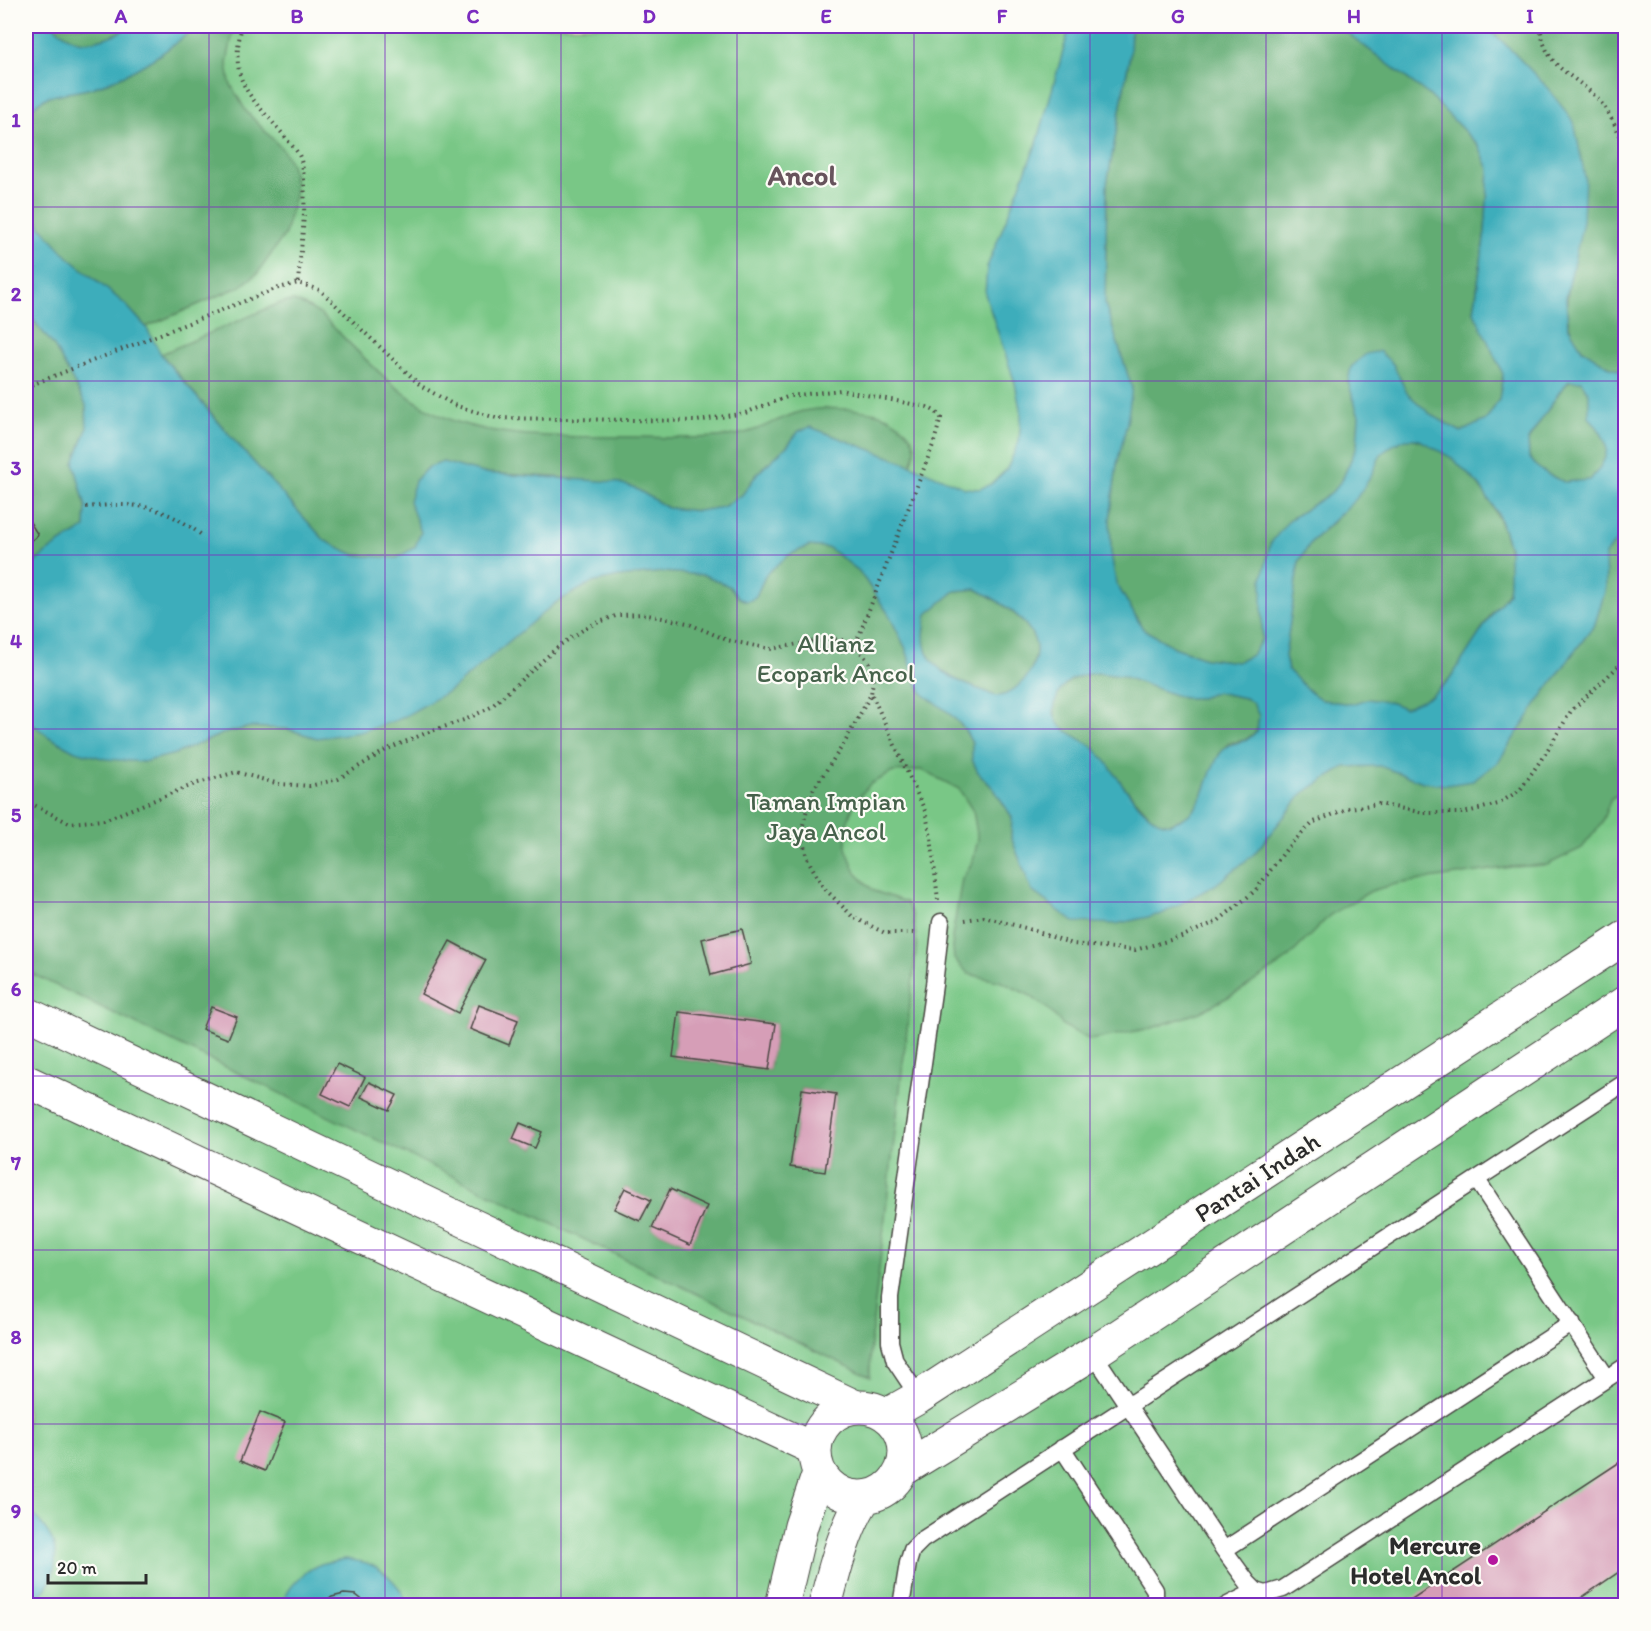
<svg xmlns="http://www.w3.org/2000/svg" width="1651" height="1631" font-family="Itim,sans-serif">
<rect width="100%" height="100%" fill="#fdfcf7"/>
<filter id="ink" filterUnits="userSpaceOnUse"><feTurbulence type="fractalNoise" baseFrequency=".0167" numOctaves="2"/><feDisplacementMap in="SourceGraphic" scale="12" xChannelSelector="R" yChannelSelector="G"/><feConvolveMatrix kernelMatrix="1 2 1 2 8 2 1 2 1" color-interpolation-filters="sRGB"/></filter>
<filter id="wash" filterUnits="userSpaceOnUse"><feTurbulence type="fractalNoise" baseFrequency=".008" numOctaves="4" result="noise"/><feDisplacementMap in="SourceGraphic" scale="24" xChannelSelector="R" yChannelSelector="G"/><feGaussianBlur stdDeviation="1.35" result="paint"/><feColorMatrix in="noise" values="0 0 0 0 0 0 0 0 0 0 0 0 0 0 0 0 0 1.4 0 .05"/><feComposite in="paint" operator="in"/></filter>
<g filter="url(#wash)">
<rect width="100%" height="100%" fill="#f5e4cc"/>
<path fill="#79c786" stroke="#527958" stroke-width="1.5" d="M 26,26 L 1625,26 L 1625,1605 L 26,1606 Z"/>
<path fill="#62ac73" stroke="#466c4f" stroke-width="1.5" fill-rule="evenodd" d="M 54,26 L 129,26 C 119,35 91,44 78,41 C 69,38 60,32 54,26 Z
M 196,26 L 234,26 L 227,63 L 230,83 L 246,111 L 283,150 L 291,164 L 294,177 L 295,196 L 285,234 L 258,273 L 241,286 L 146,327 L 126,305 L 68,257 L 41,228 L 26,200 L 26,113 C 32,108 40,100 48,97 C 64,92 82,92 98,86 C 133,74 169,51 196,26 Z
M 1131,26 L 1338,26 L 1429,95 L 1478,145 L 1489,169 L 1485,232 L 1474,312 L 1503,374 L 1499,400 L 1486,420 L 1461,432 L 1430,414 L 1407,393 L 1393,364 L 1348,382 L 1359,416 L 1357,446 L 1342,480 L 1331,493 L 1289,520 L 1263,612 L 1262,639 L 1252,655 L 1237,662 L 1205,658 L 1174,647 L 1143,629 L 1116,583 L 1111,553 L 1110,520 L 1117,464 L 1132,388 L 1105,304 L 1107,184 L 1130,54 Z
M 1483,26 L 1625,26 L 1625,373 C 1567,351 1561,327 1571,269 L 1546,86 L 1503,42 Z
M 294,301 L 306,306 L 320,314 C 360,352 400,402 454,421 C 509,440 572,436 630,437 C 665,437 700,440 735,435 C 759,432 779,417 803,411 C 823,407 856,408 876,413 C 890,416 913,431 915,447 C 916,453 913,459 911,465 L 810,427 L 799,431 L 788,445 L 757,474 L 742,495 L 723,507 L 698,511 L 668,508 L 633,487 L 555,477 L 483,473 L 443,462 L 427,468 L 415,481 L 410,501 L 421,532 L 415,547 L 397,558 L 355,555 L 325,541 L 239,446 L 161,354 L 280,303 Z
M 26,311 L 54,346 L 86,405 L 87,429 L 74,463 L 86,507 L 85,528 C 63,541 42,553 26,572 L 26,545 L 38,535 L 28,519 L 26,520 Z
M 1570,381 L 1581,381 L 1589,393 L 1589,417 C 1611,442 1613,454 1590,480 L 1564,482 L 1549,475 L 1537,467 L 1529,457 L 1528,440 L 1560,391 Z
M 1406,438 C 1467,443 1523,533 1508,591 C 1506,599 1497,606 1492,613 C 1474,641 1460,674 1433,694 C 1425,701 1413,704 1404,708 L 1389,702 L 1367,699 L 1351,704 L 1322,700 L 1310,692 L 1288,670 L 1285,656 L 1299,561 L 1311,542 L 1335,520 L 1370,478 L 1381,454 L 1393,445 Z
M 1625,532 L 1625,792 L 1611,798 L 1601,824 L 1582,848 L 1547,865 L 1511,867 L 1396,884 L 1371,891 L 1330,915 L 1286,960 L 1241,990 L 1200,1012 L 1152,1028 L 1090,1040 L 1064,1026 L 1048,1009 L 1029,995 L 1002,982 L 969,974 L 954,959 L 952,937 L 962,879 L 973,861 L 978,839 L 973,811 L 959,789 L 922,770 L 893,772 L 870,784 L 855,802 L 846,826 L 846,848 L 856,873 L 874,891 L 906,902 L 913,916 L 917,943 L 871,1338 L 870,1377 L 26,971 L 26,719 L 28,721 L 142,762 L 175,754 L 222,734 L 250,727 L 287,729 L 317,738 L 503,645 L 555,603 L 591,583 L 619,577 L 662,572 L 704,575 L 729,586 L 738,597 L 745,601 L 750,600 L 756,596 L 766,574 L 789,555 L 809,546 L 829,548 L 859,571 L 888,613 L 906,649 L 916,681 L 923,694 L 948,712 L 963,727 L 972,743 L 972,759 L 978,772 L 994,789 L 1012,817 L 1011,837 L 1032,891 L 1074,922 L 1254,854 L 1303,793 L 1345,767 L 1380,766 L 1423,782 L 1544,693 L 1595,624 L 1606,588 L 1605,554 ZM 742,929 L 751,964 L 711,974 L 702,939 ZM 450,941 L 486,960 L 458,1013 L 421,994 ZM 479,1005 L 518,1020 L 509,1044 L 470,1029 ZM 211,1007 L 237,1017 L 228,1039 L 202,1029 ZM 679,1012 L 776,1024 L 769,1070 L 673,1057 ZM 337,1064 L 365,1078 L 350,1107 L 323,1094 ZM 369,1082 L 396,1095 L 388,1110 L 361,1097 ZM 802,1089 L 836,1094 L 825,1172 L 790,1167 ZM 520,1123 L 542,1132 L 535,1148 L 513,1139 ZM 625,1188 L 650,1200 L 640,1221 L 614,1209 ZM 670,1189 L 707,1206 L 690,1245 L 652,1228 Z
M 976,589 C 1001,602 1049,630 1033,664 C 1031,670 1029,676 1024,680 C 1017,687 1008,696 997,696 C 993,696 988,693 984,691 C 963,684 935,673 926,650 C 922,639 925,625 926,614 L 955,591 Z
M 1097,673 L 1122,676 L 1183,698 L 1201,698 L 1216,692 L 1245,698 L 1253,703 L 1259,716 L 1257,731 L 1245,740 L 1229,743 L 1221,751 L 1198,804 L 1190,815 L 1169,824 L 1155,821 L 1125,788 L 1110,768 L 1058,725 C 1046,693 1067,676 1097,673 Z"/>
<path fill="#3eadbb" stroke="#346c73" stroke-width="1.5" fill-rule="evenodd" d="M 26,26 L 54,26 C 60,32 69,38 78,41 C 91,44 119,35 129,26 L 196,26 C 169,51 133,74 98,86 C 82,92 64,92 48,97 C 40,100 32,108 26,113 Z
M 1070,26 L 1131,26 L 1130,54 L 1107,184 L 1105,304 L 1132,388 L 1127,423 L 1117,464 L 1110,520 L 1111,553 L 1116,583 L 1143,629 L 1174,647 L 1205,658 L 1237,662 L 1252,655 L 1262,639 L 1262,580 L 1270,544 L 1289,520 L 1331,493 L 1342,480 L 1357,446 L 1359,416 L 1348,382 L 1351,367 L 1366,354 L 1379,351 L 1393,364 L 1407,393 L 1430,414 L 1461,432 L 1486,420 L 1499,400 L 1503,374 L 1474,312 L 1485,232 L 1489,169 L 1478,145 L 1429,95 L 1338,26 L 1483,26 L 1503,42 L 1546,86 L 1574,122 L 1585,177 L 1583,222 L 1566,298 L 1568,326 L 1582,349 L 1608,366 L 1625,373 L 1625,532 L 1605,554 L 1606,588 L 1595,624 L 1544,693 L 1498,762 L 1473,781 L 1446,785 L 1423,782 L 1380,766 L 1345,767 L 1303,793 L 1254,854 L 1215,885 L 1162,914 L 1116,924 L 1074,922 L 1032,891 L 1011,837 L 1012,817 L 994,789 L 978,772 L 972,759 L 972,743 L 963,727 L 948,712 L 923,694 L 916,681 L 906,649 L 888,613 L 859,571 L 829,548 L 809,546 L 789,555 L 766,574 L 756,596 L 751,600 L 745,601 L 738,597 L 729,586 L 704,575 L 662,572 L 619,577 L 591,583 L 555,603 L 451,690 L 400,719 L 361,732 L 317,738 L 287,729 L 250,727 L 222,734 L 175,754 L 143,762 L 106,759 L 75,751 L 49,737 L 26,719 L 26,572 C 42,553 63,541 85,528 L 86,507 L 74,463 L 87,429 L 86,405 L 54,346 L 26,311 L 26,200 L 42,228 L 68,257 L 126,305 L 146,327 L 161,354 L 172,368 L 239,446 L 325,541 L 355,555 L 397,558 L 415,547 L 421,532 L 409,501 L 415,481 L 427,468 L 443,462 L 483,473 L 615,482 L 633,487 L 668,508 L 698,511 L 723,507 L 742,495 L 757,474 L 788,445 L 799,431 L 810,427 L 911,465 L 965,488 L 979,489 L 991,484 L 1007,469 L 1019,441 L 1021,414 L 1015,383 L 985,294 L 987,267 L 1038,140 ZM 1569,381 L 1581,381 L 1589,393 L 1589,417 C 1611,442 1613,454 1590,480 L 1564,482 L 1549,475 L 1537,467 L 1529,457 L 1528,440 L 1560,391 ZM 1406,439 L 1418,439 L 1452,458 L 1480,486 L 1498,514 L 1509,547 L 1509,582 L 1508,594 L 1494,611 L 1450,679 L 1431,696 L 1404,708 L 1389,702 L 1367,699 L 1351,704 L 1322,700 L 1310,692 L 1288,670 L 1285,656 L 1299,561 L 1311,542 L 1356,499 L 1370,478 L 1381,454 L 1393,445 ZM 976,589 C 1002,602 1049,630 1033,665 C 1031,670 1029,676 1024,680 C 1017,687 1008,696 997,696 C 993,696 988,693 984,691 C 963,684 935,673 926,650 C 922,639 925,625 927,614 L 955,591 ZM 1097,673 L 1122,676 L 1183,698 L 1201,698 L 1216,692 L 1245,698 L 1253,703 L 1259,716 L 1257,731 C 1254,734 1250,738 1246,740 C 1237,744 1229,742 1222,751 C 1202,776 1210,812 1172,823 C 1152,829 1123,786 1113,771 C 1108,764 1102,756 1096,750 C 1076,732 1041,729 1059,693 C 1066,678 1081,675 1097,673 Z
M 26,1507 C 35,1516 47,1528 52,1540 C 59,1557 55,1581 41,1594 C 37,1598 30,1601 26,1604 Z
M 346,1559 C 353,1561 362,1561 369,1564 C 385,1570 404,1589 407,1605 L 281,1606 C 287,1588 304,1570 321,1564 C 329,1561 338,1560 346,1559 Z"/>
<g id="blocks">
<path fill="#d69eb7" d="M 28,519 L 38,535 L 26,545 L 26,520 Z
M 742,929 L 751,964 L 711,975 L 702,939 Z
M 450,941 L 486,960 L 458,1013 L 421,994 Z
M 479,1005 L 518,1020 L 509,1045 L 470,1029 Z
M 211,1007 L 237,1017 L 228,1039 L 202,1029 Z
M 679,1012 L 776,1024 L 769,1070 L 673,1057 Z
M 337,1064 L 365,1077 L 350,1107 L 322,1094 Z
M 369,1082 L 397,1095 L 389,1110 L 361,1097 Z
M 802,1089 L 836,1094 L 825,1172 L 790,1167 Z
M 520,1123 L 542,1132 L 535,1148 L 513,1139 Z
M 625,1188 L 651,1200 L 640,1221 L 614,1209 Z
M 670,1189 L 707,1206 L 690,1245 L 652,1228 Z
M 260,1412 L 285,1422 L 265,1471 L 240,1461 Z
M 1626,1458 L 1626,1567 L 1581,1598 L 1586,1606 L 1401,1606 Z
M 344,1594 L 356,1595 L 370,1606 L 320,1606 L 332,1597 Z
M 117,1602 L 164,1604 L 164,1606 L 116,1606 Z"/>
</g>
</g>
<g filter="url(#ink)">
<use href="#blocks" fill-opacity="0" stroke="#494743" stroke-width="1.5"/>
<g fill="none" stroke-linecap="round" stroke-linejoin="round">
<defs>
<path id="service" d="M 1477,1180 L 1607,1378
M 1093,1353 L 1224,1550 L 1248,1583 L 1256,1591 L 1266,1594 L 1283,1589 L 1626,1366
M 919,1397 L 895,1361 L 890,1342 L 890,1298 L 934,985 L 941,922
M 1062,1448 L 1155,1590 L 1155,1606
M 1224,1550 L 1572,1323
M 901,1606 L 908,1563 L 912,1550 L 922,1540 L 1626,1082
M 1226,1606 L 1256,1591"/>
<path id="minor" d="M 26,1013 L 857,1407
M 26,1081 L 814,1449"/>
<path id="tertiary" d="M815 1452a45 45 0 1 1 90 0a45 45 0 1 1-90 0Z
M 887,1415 L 919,1397 L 1626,937
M 902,1470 L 1093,1353 L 1626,1002
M 782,1606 L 801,1526 L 819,1473
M 825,1606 C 835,1568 843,1532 864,1498"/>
</defs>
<use href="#service" stroke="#494743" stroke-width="19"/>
<use href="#minor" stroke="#494743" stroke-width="34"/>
<use href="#tertiary" stroke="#494743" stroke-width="35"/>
<path stroke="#494743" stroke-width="4" stroke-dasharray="1.5 4.5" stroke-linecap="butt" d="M 242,26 C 227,84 252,96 285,137 C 289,143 296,149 299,155 C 311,181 300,253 298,283
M 1540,26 C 1546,69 1568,70 1595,96 C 1607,107 1619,133 1626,148
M 26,387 L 275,289 L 298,283 L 320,290 L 421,386 L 454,405 L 496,418 L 696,421 L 745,413 L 790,396 L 841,390 L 927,407 L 936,412 L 941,418 L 933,445 L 855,646
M 86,507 C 136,502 161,504 203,536
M 872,695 L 925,811 L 931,837 L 938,900
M 26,798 L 32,804 L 69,823 L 104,820 L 195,784 L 236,772 L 279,784 L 310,786 L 338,779 L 388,749 L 426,733 L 467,719 L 491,707 L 560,645 L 589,626 L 618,615 L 643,614 L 687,623 L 727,640 L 770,649 L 828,639 L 843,640 L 855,646 L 869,662 L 873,681 L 871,694 L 845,742 L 811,793 L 801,833 L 807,858 L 823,887 L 853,917 L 885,933 L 915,933
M 965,920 L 984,917 L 1029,929 L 1073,944 L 1135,950 L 1181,937 L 1218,921 L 1255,891 L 1288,847 L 1314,822 L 1349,808 L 1379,804 L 1424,813 L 1463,813 L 1498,804 L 1520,790 L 1545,754 L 1571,711 L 1626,659"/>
<use href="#service" stroke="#fff" stroke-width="16"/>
<use href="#minor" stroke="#fff" stroke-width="32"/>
<use href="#tertiary" stroke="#fff" stroke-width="33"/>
</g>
</g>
<path fill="none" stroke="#7b2cbf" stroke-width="1.5" stroke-opacity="0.55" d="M 209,26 L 209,1606M 385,26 L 385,1606M 561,26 L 561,1606M 737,26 L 737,1606M 914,26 L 914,1606M 1090,26 L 1090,1606M 1266,26 L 1266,1606M 1442,26 L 1442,1606M 26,207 L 1626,207M 26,381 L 1626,381M 26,555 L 1626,555M 26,729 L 1626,729M 26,902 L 1626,902M 26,1076 L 1626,1076M 26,1250 L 1626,1250M 26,1424 L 1626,1424"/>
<circle fill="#b5179e" stroke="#fdfcf7" stroke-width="2" cx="1493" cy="1560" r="6"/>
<g text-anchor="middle" stroke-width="4.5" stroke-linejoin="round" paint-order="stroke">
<g font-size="26" fill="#46624b" stroke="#fdfcf7">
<text x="836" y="652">Allianz<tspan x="836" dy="30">Ecopark Ancol</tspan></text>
<text x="826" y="810">Taman Impian<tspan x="826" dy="30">Jaya Ancol</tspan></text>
</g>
<g font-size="26" fill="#2b2b2b" stroke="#fdfcf7">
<text transform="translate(1257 1177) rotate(-33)" y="9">Pantai Indah</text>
</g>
<g font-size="26" font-weight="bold" fill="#2b2b2b" stroke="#fdfcf7" text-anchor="end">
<text x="1481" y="1554">Mercure<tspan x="1481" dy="30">Hotel Ancol</tspan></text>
</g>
<g font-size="28" font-weight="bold" fill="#67535c" stroke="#fdfcf7">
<text x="802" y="185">Ancol</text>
</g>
</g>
<rect width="1651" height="1631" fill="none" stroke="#fdfcf7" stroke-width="66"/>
<path d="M48 1574v9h98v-9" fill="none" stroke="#2b2b2b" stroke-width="3"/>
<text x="57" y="1574" font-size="18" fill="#2b2b2b" stroke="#fdfcf7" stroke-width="4.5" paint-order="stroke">20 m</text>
<rect x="33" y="33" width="1585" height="1565" fill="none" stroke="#7b2cbf" stroke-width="2"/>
<g font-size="20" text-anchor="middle" font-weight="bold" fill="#7b2cbf">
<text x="121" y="23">A</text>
<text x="297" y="23">B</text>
<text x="473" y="23">C</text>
<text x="649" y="23">D</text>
<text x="826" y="23">E</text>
<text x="1002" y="23">F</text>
<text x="1178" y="23">G</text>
<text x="1354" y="23">H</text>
<text x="1530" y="23">I</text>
<text x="16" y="127">1</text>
<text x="16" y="301">2</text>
<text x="16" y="475">3</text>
<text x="16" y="648">4</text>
<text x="16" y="822">5</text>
<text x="16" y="996">6</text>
<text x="16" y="1170">7</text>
<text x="16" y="1344">8</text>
<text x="16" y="1518">9</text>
</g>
</svg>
